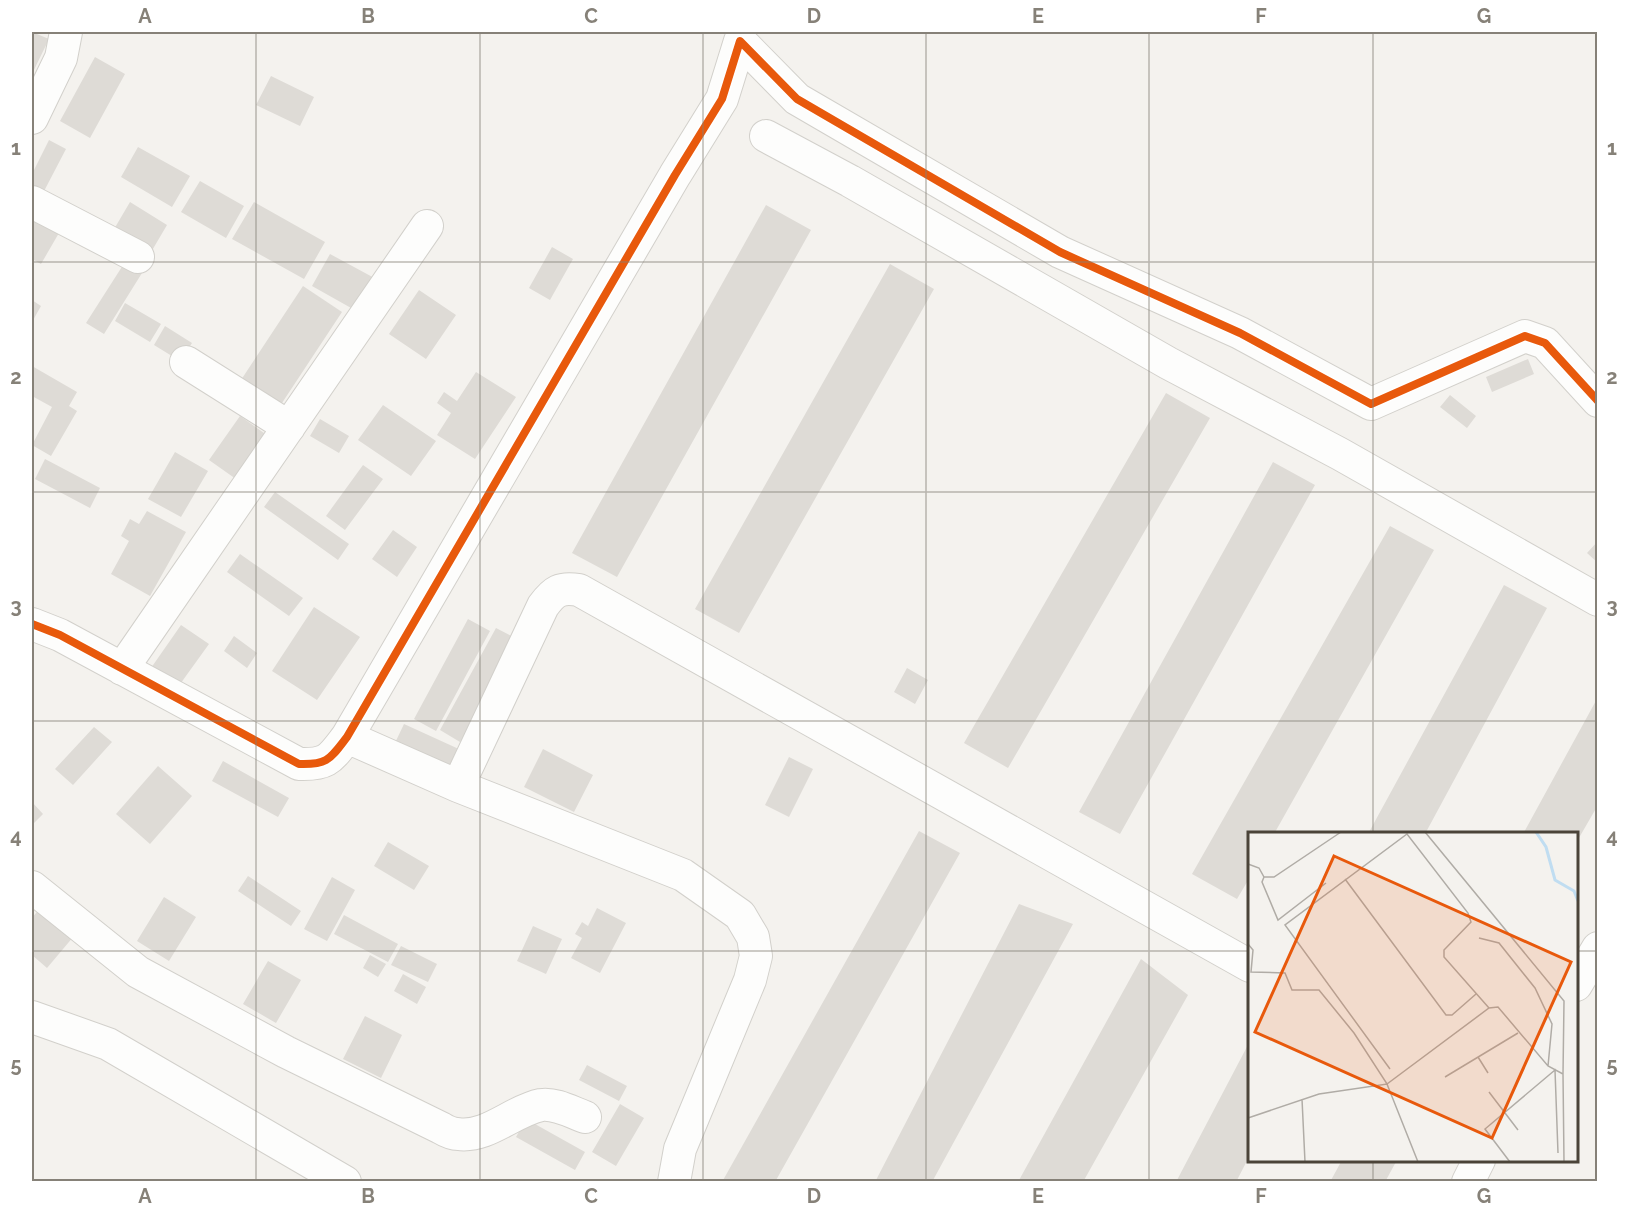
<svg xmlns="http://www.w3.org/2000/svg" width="1629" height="1213" font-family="Raleway,sans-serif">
<rect width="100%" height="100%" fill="#f4f2ee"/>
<path fill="#dedbd6" d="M 32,32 L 49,39 L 32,74 Z
M 95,57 L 125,74 L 90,138 L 60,121 Z
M 271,76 L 314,97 L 300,126 L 256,105 Z
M 49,140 L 66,149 L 42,195 L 32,190 L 32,174 Z
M 138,147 L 190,176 L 172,207 L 121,177 Z
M 200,181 L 244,206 L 226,238 L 181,212 Z
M 130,202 L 167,225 L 147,259 L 110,236 Z
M 254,202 L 325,242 L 304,279 L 232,239 Z
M 766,205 L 811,230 L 617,577 L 572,553 Z
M 32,208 L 63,226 L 41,264 L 32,259 Z
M 552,247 L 573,259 L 550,300 L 529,288 Z
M 330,254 L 378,280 L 360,313 L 312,286 Z
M 125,262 L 142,273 L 104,334 L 86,323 Z
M 890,264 L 934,289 L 739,633 L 695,609 Z
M 303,286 L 342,312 L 280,406 L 241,380 Z
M 419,290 L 456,315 L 426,359 L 389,334 Z
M 32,300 L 41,306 L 32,322 Z
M 125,303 L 161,324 L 150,342 L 115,321 Z
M 165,326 L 192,343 L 180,361 L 154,345 Z
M 1528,359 L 1534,374 L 1492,392 L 1486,377 Z
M 32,366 L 77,392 L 69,406 L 77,411 L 51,456 L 32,445 L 52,407 L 32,396 Z
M 476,372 L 516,397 L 475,459 L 437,435 L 451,413 L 437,403 L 444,392 L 457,401 Z
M 1166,393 L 1210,418 L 1008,768 L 964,743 Z
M 1450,395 L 1476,416 L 1467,428 L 1440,407 Z
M 383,405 L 436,441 L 411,476 L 358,440 Z
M 240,416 L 274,440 L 243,484 L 209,460 Z
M 320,419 L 349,436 L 339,453 L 310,436 Z
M 175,452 L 208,471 L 181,517 L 148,499 Z
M 45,459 L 100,488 L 90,508 L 35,479 Z
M 1273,462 L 1315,485 L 1120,834 L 1079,812 Z
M 363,465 L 383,479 L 345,530 L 326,516 Z
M 275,492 L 349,544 L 338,560 L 264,507 Z
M 147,511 L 186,532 L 150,596 L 111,574 L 129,541 L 121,536 L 130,519 L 139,524 Z
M 1390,526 L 1434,550 L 1274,834 L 1250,834 L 1250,877 L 1237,899 L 1192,874 Z
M 393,530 L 417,547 L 397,577 L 372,559 Z
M 1598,541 L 1598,563 L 1587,553 Z
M 240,554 L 303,598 L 289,616 L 227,572 Z
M 1504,585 L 1547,608 L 1425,834 L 1368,834 Z
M 314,607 L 360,637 L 317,700 L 272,671 Z
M 468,619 L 490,631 L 436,731 L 414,719 Z
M 181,625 L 209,644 L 178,687 L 151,668 Z
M 496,628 L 517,639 L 460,742 L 440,730 Z
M 234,636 L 257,653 L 247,668 L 224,651 Z
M 907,668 L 928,680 L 915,704 L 894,692 Z
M 1598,697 L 1598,805 L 1576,843 L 1576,834 L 1523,834 Z
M 404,724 L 461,750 L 452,771 L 394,745 Z
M 94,727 L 112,742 L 73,785 L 55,769 Z
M 543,749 L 593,775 L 574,812 L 524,787 Z
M 789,757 L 813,769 L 789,817 L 765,805 Z
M 223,761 L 289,798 L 278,817 L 212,781 Z
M 158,766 L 192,796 L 150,844 L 116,814 Z
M 32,802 L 43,814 L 32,825 Z
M 919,831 L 960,853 L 775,1182 L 722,1182 Z
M 388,842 L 429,866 L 414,890 L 374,866 Z
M 248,876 L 301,911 L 291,926 L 238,891 Z
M 332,877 L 355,890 L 327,941 L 304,929 Z
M 164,897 L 196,917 L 169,961 L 137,941 Z
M 1019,904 L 1073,924 L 932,1182 L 875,1182 Z
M 40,908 L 74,936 L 47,968 L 32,955 L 32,918 Z
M 597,908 L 626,923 L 600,973 L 571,958 L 582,938 L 575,934 L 582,922 L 588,926 Z
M 344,915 L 398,944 L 388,962 L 334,934 Z
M 533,926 L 562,939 L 546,974 L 517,961 Z
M 401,946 L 437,964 L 428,982 L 391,965 Z
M 370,955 L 386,964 L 378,977 L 363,968 Z
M 1141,959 L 1188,995 L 1083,1182 L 1018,1182 Z
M 268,961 L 301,980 L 276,1023 L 243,1004 Z
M 403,974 L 426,987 L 417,1004 L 394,991 Z
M 365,1016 L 402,1035 L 381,1078 L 343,1059 Z
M 1250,1041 L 1250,1155 L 1236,1182 L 1176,1182 Z
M 587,1065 L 627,1086 L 619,1101 L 579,1080 Z
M 620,1104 L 644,1118 L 616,1166 L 592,1152 Z
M 526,1119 L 585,1152 L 575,1170 L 516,1137 Z
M 1342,1160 L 1397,1160 L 1385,1182 L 1330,1182 Z"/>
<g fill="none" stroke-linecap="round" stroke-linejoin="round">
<defs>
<path id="street" d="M 32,118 L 61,58 L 66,32
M 766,136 L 850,181 L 1168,363 L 1340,454 L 1598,600
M 32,202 L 138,257
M 186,362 L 289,427
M 32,624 L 60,635 L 299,764 C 328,765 330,759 347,737 L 675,175 L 722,99 L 740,41 L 797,99 L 1060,252 L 1240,333 L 1371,404 L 1525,336 L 1545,343 L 1598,401
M 122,669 L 427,226
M 347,737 L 458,786 L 683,875 L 740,915 L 753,937 L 756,956 L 750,980 L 680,1149 L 674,1182
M 458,786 L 543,606 C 554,591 560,587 579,590 L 1250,966
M 32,887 L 138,972 L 286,1052 L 441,1128 C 446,1131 452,1134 458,1134 C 488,1138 512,1111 541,1105 C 556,1103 571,1112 585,1117
M 1576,985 L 1598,948
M 32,1017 L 108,1044 L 345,1182
M 1468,1182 L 1479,1160"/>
</defs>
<use href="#street" stroke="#d2d0cb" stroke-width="34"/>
<use href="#street" stroke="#fdfdfc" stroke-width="32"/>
<defs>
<path id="cycleway" d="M 32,624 L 60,635 L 299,764 C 328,765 330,759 347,737 L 675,175 L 722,99 L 740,41 L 797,99 L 1060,252 L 1240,333 L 1371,404 L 1525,336 L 1545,343 L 1598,401"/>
</defs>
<use href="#cycleway" stroke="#fff" stroke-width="11"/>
<use href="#cycleway" stroke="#e8590c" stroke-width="8"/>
</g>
<path fill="none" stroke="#868178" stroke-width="1.5" stroke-opacity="0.55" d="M 256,32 L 256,1182M 480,32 L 480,1182M 703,32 L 703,1182M 926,32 L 926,1182M 1149,32 L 1149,1182M 1373,32 L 1373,834M 32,262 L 1598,262M 32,492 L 1598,492M 32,721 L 1598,721M 32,951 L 1250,951M 1576,951 L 1598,951M 1373,1160 L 1373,1182"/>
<g transform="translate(1248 832)">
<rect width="330" height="330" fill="#f4f2ee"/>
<path fill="none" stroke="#c0ddf1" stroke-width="3" d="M 288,0 L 298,15 L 307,48 L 326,59 L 330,69"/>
<path fill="none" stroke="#b0aca6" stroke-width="1.5" d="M 177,0 L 316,169 L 315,242M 0,32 L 11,36 L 16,45 L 26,45 L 93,0M 16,45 L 14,50 L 30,88 L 78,51M 97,47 L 198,183 L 204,183 L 228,162M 231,106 L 251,111 L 287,156 L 304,192 L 300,234M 0,112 L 5,118 L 3,140 L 37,141 L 44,158 L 71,158 L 106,201 L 139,252 L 241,176 L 250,175 L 300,234 L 315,242 L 316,330M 230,225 L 240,241M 142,237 L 37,93 L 159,2 L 220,81 L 223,90 L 196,118 L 196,125 L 241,176M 197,245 L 270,201M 241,260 L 270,298M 54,267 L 57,330M 0,286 L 71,262 L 139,252 L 170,330M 262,330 L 237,297 L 307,238 L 310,321"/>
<path fill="#e8590c" fill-opacity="0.15" stroke="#e8590c" stroke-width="3" d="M 86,24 L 323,130 L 244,306 L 7,200 Z"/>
<rect width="330" height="330" fill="none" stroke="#4b4439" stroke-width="3"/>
</g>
<rect width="1629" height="1213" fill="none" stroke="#ffffff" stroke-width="66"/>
<rect x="33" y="33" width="1563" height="1147" fill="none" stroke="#868178" stroke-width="2"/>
<g font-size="20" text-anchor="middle" font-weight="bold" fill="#868178">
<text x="145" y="23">A</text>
<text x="368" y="23">B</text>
<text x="591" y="23">C</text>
<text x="814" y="23">D</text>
<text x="1038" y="23">E</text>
<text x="1261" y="23">F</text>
<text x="1484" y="23">G</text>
<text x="16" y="155">1</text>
<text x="1612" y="155">1</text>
<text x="16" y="384">2</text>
<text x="1612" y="384">2</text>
<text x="16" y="613">3</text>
<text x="1612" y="613">3</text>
<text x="16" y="843">4</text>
<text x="1612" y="843">4</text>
<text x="16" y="1072">5</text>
<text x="1612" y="1072">5</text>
<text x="145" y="1203">A</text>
<text x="368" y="1203">B</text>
<text x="591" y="1203">C</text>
<text x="814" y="1203">D</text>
<text x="1038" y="1203">E</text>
<text x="1261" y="1203">F</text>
<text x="1484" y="1203">G</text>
</g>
</svg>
